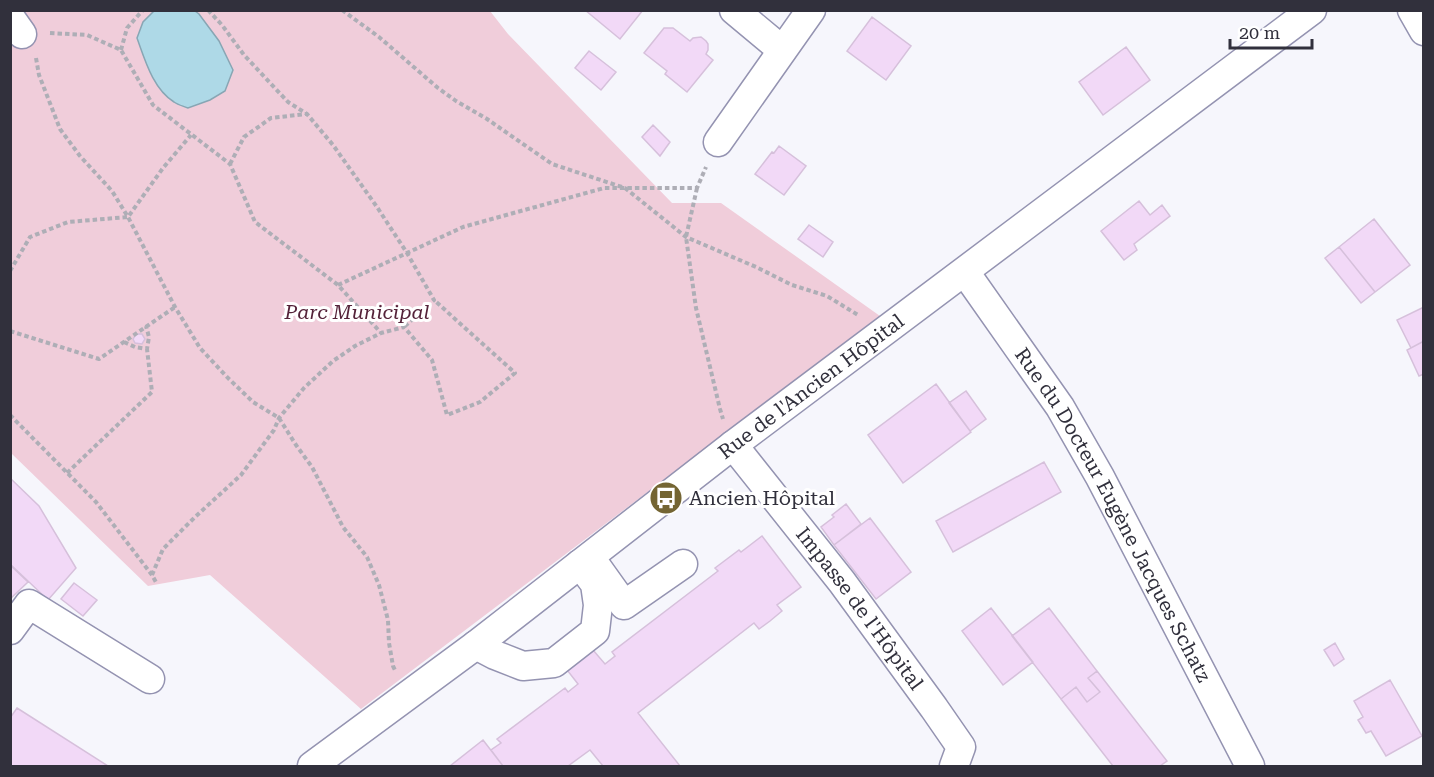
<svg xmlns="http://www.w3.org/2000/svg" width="1434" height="777" font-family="'Roboto Serif',serif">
<rect width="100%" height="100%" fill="#f6f6fc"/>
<path fill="#f0cdda" d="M 25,11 L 490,11 L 508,34 L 672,203 L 721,203 L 880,316 L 361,709 L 210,575 L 148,586 L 11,453 L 10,18 Z"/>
<path fill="#aed9e7" stroke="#88a6b4" stroke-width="1.5" d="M 154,11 L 195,11 L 199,14 L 219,41 L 233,70 L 225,91 L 210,100 L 188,108 C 183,106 178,105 174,102 C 153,89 145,60 137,38 L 143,22 Z"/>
<path fill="#f2d9f7" stroke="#d6c0db" stroke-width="1.5" d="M 585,10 L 643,10 L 620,39 Z
M 872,17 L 911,46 L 886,80 L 847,51 Z
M 664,28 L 673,28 L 690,41 L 693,38 L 701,37 L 706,41 L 708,44 L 708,50 L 706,54 L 713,60 L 687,92 L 665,74 L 667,71 L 644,53 Z
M 1126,47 L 1150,80 L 1103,115 L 1079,82 Z
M 589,51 L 616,72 L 601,90 L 575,68 Z
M 653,125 L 670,142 L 660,156 L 642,137 Z
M 779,146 L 806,166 L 784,195 L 755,174 L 772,152 L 774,153 Z
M 1139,201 L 1150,215 L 1162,205 L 1170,216 L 1134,244 L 1137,250 L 1124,260 L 1101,231 Z
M 1374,219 L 1410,265 L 1375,292 L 1339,247 Z
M 809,225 L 833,242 L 823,257 L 798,239 Z
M 1339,247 L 1375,292 L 1361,303 L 1325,258 Z
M 1424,307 L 1424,341 L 1411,348 L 1397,320 Z
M 136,334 L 142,334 L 145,339 L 142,344 L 135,343 L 133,339 Z
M 1424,341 L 1424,374 L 1419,376 L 1407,350 Z
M 936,384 L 971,432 L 903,483 L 868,435 Z
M 966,391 L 986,419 L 970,431 L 949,403 Z
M 1044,462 L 1061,492 L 953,552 L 936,521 Z
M 10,478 L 39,506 L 76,568 L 48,600 L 10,564 Z
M 846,504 L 861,524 L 834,545 L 821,527 L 834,517 L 832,515 Z
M 870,518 L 911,572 L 876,599 L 834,545 Z
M 762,536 L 801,587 L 777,605 L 782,611 L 770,621 L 759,629 L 754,623 L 638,713 L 680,766 L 603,766 L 590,750 L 568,766 L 503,766 L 491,750 L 501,743 L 497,739 L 565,688 L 568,692 L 578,684 L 567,670 L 593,650 L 605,664 L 615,656 L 612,652 L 718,571 L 715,568 L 739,550 L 741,552 Z
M 10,565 L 28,582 L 10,599 Z
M 74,583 L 97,600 L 83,616 L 61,599 Z
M 991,608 L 1033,662 L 1003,685 L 962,631 Z
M 1049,608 L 1097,671 L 1088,678 L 1100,692 L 1087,702 L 1076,687 L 1061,699 L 1012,636 Z
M 1335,643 L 1344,659 L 1334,666 L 1324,650 Z
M 1097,671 L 1167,761 L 1160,766 L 1113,766 L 1061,699 L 1076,687 L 1087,702 L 1100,692 L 1088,678 Z
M 1390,680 L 1422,736 L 1386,756 L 1371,731 L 1366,733 L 1358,720 L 1363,717 L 1354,701 Z
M 17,708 L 108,766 L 10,766 L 10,718 Z
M 483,740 L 503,766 L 450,766 Z"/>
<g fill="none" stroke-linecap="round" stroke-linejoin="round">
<defs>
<g id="minor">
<path d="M 734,10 L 782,50"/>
<path d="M 1412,10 L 1424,31"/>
<path d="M 10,17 L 22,34"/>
<path d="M 718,142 L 811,10"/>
<path id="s1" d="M 965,272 L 1060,407 L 1100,477 L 1250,766"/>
<path id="s2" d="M 733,445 L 842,582 L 934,708 L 961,747 L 954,766"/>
<path d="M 594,563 L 624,605 L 683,564"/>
<path d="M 10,630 L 29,604 L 150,679"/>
<path d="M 476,645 L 495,655 L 523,666 L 554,663 L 595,631 L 598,605 L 595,584 L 580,564"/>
<path id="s3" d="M 312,766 L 476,645 L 733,445 L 1312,10"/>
</g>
</defs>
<use href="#minor" stroke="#9493b1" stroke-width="31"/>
<path stroke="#aeaeb6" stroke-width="4" stroke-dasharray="4.5 3" stroke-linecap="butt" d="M 208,10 L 222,25 L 244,55 L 288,102 L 307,114 L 333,145 L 377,207 L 407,253 L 434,300 L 404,327
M 342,10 L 379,37 L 438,88 L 456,101 L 487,119 L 552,164 L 625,188 L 686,237 L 756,267 L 792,285 L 827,296 L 858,315
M 50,33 L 87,35 L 121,50 L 153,105 L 230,164 L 255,222 L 338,285 L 381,333
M 121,50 L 127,28 L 143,10
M 36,58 L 39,75 L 60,129 L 80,156 L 112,191 L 128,217 L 175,307 L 200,348 L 228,378 L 253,402 L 279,418 L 296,445 L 312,467 L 343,527 L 367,557 L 379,585 L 388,620 L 389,643 L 393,666 L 396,672
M 230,164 L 244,137 L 271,118 L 306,114
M 697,188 L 686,237 L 696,308 L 720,409 L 723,419
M 10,271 L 30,237 L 68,222 L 128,217 L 163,168 L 191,135
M 338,285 L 463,227 L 604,188 L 697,188 L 706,167
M 10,331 L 99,359 L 175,307
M 124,342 L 135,347 L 147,349 L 149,337 L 146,326
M 10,415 L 96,502 L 152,575 L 157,584
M 67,473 L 152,392 L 147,349
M 152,575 L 163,549 L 195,517 L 241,475 L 274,430 L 279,418 L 304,388 L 333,361 L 355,346 L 381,333 L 404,327 L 432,360 L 447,415 L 480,402 L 515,373 L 434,300"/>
<use href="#minor" stroke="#fff" stroke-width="28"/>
</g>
<defs>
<symbol id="bus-disc" viewBox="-11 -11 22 22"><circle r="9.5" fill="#746533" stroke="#fff"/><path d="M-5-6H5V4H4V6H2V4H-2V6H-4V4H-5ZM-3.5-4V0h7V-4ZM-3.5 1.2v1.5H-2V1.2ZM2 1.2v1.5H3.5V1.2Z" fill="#fff"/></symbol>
</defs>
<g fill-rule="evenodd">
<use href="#bus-disc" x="647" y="479" width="38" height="38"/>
</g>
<g text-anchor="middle" stroke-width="6" stroke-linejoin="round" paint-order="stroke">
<g font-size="20" font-style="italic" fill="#542239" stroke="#fff">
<text x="357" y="319">Parc Municipal</text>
</g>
<g font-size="20" fill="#31303c" stroke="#fff">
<text dy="7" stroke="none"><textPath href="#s3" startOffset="627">Rue de l'Ancien Hôpital</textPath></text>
<text dy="7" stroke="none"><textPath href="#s1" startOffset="285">Rue du Docteur Eugène Jacques Schatz</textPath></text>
<text dy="7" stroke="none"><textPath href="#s2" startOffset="207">Impasse de l'Hôpital</textPath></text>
</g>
<g font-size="20" fill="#31303c" stroke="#fff" text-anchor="start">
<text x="689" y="505">Ancien Hôpital</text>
</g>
</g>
<rect width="1434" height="777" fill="none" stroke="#31303c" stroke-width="24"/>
<path d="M1230 39v9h82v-9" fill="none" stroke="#31303c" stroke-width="3"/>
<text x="1239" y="39" font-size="18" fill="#31303c" stroke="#ffffff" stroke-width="4.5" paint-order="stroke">20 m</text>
</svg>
